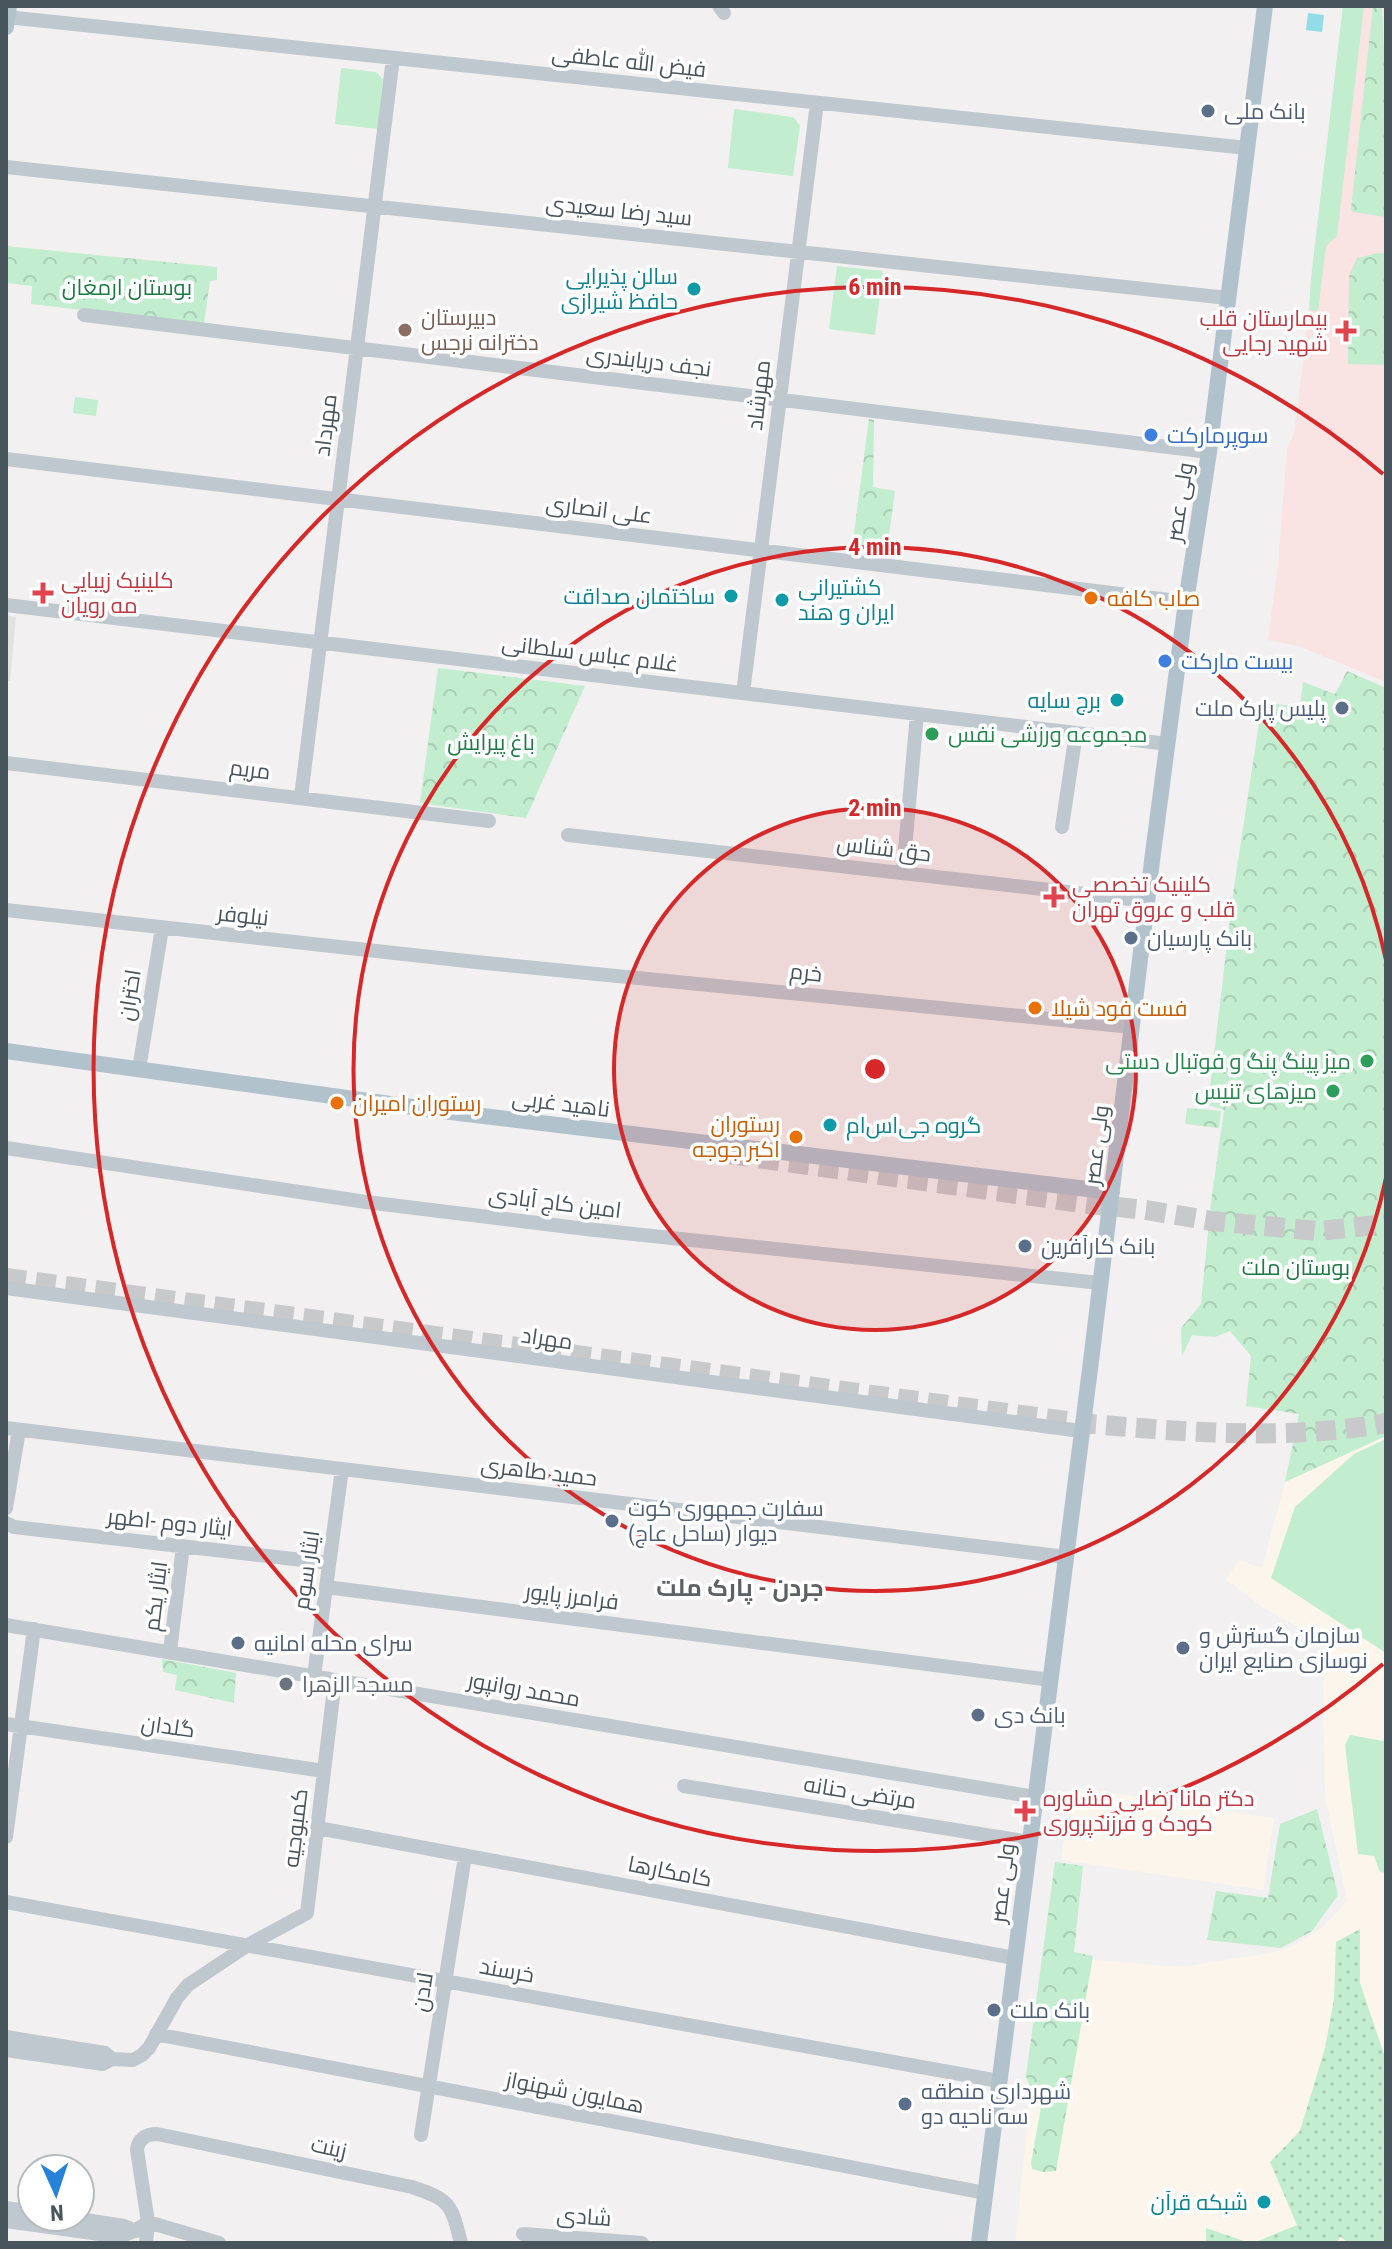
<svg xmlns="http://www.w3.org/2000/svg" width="1392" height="2249" font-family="'Roboto Condensed',Cairo,sans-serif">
<defs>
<pattern id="grass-dots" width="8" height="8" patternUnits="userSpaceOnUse" patternTransform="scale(2)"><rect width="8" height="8" fill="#c2edcf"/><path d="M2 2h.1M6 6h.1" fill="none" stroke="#a8cdb4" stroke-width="1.8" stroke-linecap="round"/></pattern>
<pattern id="forest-crowns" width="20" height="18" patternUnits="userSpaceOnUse" patternTransform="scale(2)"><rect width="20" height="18" fill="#c2edcf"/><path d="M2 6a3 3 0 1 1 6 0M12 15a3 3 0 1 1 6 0" fill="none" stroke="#a8cdb4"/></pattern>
<pattern id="water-ripples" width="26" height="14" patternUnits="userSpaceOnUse" patternTransform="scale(2)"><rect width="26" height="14" fill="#92dce7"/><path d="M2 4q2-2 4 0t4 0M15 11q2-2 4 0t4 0" fill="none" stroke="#79b5be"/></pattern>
</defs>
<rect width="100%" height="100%" fill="#f2f0f0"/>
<path fill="#fbf5eb" d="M 1386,1435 L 1386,2243 L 1015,2243 L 1045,1956 L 1181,1967 L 1270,1953 L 1293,1946 L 1323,1927 L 1347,1901 L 1325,1796 L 1323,1687 L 1327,1644 L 1264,1608 L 1226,1580 L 1239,1560 L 1262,1568 L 1285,1482 Z
M 1072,1787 L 1274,1818 L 1263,1890 L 1061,1860 Z"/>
<path fill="#e3e1e1" d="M 6,615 L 16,617 L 10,681 L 6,680 Z"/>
<path fill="#fae3e3" d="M 1343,6 L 1386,6 L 1386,682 L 1299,646 L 1268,640 L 1278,566 L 1287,449 L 1294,433 L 1304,353 Z"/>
<path fill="url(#grass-dots)" d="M 1360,1929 L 1360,1983 L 1386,2060 L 1386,2243 L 1349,2243 L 1340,2237 L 1336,2243 L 1206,2243 L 1206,2228 L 1244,2241 L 1258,2241 L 1297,2225 L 1270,2162 L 1300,2131 L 1325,2048 L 1334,1999 L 1336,1942 Z"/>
<path fill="url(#forest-crowns)" d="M 1373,6 L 1382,6 L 1386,100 L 1386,217 L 1353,212 L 1351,209 Z
M 6,246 L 217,267 L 217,280 L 210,281 L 204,324 L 31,304 L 32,286 L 6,283 Z
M 1378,253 L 1386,253 L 1386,365 L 1348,364 L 1349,276 L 1357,258 Z
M 869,419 L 874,420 L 873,487 L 895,491 L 887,551 L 852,548 Z
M 438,668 L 585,686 L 526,818 L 420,803 Z
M 1347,671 L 1386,688 L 1386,1436 L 1285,1482 L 1299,1414 L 1246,1406 L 1251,1356 L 1230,1331 L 1215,1337 L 1192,1335 L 1182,1356 L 1181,1328 L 1201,1304 L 1211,1202 L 1224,1110 L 1208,1105 L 1233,894 L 1262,703 L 1300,706 L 1303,682 L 1335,694 Z
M 1187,1108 L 1221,1111 L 1219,1128 L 1185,1124 Z
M 162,1659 L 236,1673 L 234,1703 L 175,1690 L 177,1675 L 163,1672 Z
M 1317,1809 L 1338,1895 L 1312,1931 L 1281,1948 L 1207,1940 L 1216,1891 L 1268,1898 L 1280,1824 Z
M 1055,1862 L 1083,1866 L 1074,1952 L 1093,1956 L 1056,2171 L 1043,2172 L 1032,2169 L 1031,2163 L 1043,2096 L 1033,2095 L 1026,2076 Z"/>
<path fill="#c2edcf" d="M 1343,6 L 1364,6 L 1337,236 L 1326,246 L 1318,311 L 1309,310 L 1311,278 Z
M 341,68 L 376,72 L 383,79 L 378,129 L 335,124 Z
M 734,109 L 793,117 L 800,126 L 793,176 L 728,168 Z
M 837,266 L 883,271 L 875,335 L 829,329 Z
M 75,397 L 98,400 L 96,416 L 73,413 Z
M 1386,1439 L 1386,1653 L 1271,1578 L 1295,1507 L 1354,1454 Z
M 1350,1735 L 1383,1741 L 1386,1736 L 1386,1873 L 1380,1872 L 1374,1856 L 1358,1854 L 1345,1745 Z"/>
<path fill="url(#water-ripples)" d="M 1308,13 L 1324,15 L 1322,32 L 1306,30 Z"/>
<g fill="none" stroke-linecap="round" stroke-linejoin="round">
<path stroke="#c8c9cb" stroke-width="20" stroke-dasharray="20 10" stroke-linecap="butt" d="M 700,1150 L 1089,1204 L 1146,1210 L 1212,1221 L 1318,1231 L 1386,1224
M 6,1278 L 1081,1423 C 1182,1432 1286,1441 1386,1423"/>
<path stroke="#bfc8ce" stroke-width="14" d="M 719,6 L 724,13
M 7,17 L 1247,148
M 6,167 L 1228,298
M 84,315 L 1209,452
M 6,459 L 1186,602
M 6,605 L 1168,744
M 743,693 L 817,103
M 6,763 L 489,821
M 301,797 L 393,58
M 1062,827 L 1076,733
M 568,835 L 1147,901
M 903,872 L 917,714
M 6,910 L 476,962 L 1132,1027
M 139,1069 L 162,928
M 6,1148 L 366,1202 L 586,1229 L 1100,1283
M 6,1288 L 1081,1431
M 6,1428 L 1066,1557
M 6,1508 L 19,1430
M 6,1523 L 14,1527 L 329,1563
M 326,1587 L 1051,1680
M 6,1625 L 1035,1797
M 170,1651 L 183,1546
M 314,1676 L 342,1469
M 6,1724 L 324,1771
M 684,1786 L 1029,1842
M 318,1828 L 1014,1958
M 6,1837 L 34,1629
M 6,1902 L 999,2081
M 156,2034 L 986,2193
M 6,2037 L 105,2053 L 112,2059
M 6,2050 L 103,2064 L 112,2059
M 112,2059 L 133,2060 L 142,2055 L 149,2048 L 177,1998 L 188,1985 L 248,1945 L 307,1913 L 335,1680
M 421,2135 L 465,1856
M 6,2208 L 32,2212
M 66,2217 L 124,2226 L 136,2231
M 6,2221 L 114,2236 C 128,2236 137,2230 148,2222
M 148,2222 L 219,2243
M 523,2234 L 642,2243
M 146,2243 L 148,2222 L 137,2150 C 138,2139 146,2134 157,2134 L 412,2187 C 451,2200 451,2204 461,2243"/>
<path stroke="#b2c2cd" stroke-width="16" d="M 6,27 L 9,6
M 6,1051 L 434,1110 L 1112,1192
M 979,2243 L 1091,1361 L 1153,853 L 1186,602 L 1209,452 L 1265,6"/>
</g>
<circle cx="875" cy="1069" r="261" fill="#d62828" fill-opacity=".12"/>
<g fill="none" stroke="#d62828" stroke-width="4">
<circle cx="875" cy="1069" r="261"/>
<path d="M1386 1178A522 522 0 1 1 1386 960"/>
<path d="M1383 1664A782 782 0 1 1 1383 474"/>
</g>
<g fill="#5c6f8a" stroke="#fff" stroke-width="3">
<circle cx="1208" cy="111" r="8"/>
<circle cx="1342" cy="708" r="8"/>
<circle cx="1131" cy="938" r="8"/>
<circle cx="1025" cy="1246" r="8"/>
<circle cx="612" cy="1521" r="8"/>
<circle cx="238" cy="1643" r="8"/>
<circle cx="1183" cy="1648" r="8"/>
<circle cx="978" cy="1715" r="8"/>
<circle cx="994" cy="2010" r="8"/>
<circle cx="905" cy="2104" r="8"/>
</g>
<g fill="#0f9aa8" stroke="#fff" stroke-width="3">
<circle cx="694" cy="289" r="8"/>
<circle cx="731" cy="596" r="8"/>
<circle cx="782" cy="600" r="8"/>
<circle cx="1117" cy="700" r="8"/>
<circle cx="830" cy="1125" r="8"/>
<circle cx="1264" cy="2202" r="8"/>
</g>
<circle fill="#8d6e63" stroke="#fff" stroke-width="3" cx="405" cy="330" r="8"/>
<g fill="#e0444e" stroke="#fff" stroke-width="3">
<path d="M1342 319h8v8h8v8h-8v8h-8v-8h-8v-8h8z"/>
<path d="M39 581h8v8h8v8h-8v8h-8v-8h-8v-8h8z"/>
<path d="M1050 885h8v8h8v8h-8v8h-8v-8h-8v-8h8z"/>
<path d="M1021 1799h8v8h8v8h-8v8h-8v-8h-8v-8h8z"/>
</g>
<g fill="#3f7fe0" stroke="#fff" stroke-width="3">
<circle cx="1151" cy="435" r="8"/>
<circle cx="1165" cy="661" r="8"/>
</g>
<g fill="#e8710a" stroke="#fff" stroke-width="3">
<circle cx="1091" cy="598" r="8"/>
<circle cx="1035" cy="1008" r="8"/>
<circle cx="337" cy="1103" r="8"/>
<circle cx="796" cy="1137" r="8"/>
</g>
<g fill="#2e9e5b" stroke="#fff" stroke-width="3">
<circle cx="932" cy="734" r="8"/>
<circle cx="1367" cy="1061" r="8"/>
<circle cx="1333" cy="1091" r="8"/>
</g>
<circle fill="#6b7280" stroke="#fff" stroke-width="3" cx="286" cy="1684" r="8"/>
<g text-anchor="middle" stroke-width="7" stroke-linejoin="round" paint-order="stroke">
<g font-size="22" fill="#49555c" stroke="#fff">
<text transform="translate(629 61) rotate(6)" y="8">فیض الله عاطفی</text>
<text transform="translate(619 210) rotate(6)" y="8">سید رضا سعیدی</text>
<text transform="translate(649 361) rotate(7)" y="8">نجف دریابندری</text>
<text transform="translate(758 395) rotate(-83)" y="8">مهرشاد</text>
<text transform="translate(325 425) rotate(-83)" y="8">مهرداد</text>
<text transform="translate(1179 502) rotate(-81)" y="8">ولی عصر</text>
<text transform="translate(599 509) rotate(7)" y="8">علی انصاری</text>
<text transform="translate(590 653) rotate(7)" y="8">غلام عباس سلطانی</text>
<text transform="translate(250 769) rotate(7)" y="8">مریم</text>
<text transform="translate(884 848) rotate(7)" y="8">حق شناس</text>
<text transform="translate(243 915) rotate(6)" y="8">نیلوفر</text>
<text transform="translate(806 972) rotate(6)" y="8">خرم</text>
<text transform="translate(129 995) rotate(-81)" y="8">اختران</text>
<text transform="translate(561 1103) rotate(7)" y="8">ناهید غربی</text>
<text transform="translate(1096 1145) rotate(-83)" y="8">ولی عصر</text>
<text transform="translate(555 1202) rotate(7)" y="8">امین کاج آبادی</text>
<text transform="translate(547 1338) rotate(8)" y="8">مهراد</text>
<text transform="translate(539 1471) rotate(7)" y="8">حمید طاهری</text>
<text transform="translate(170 1522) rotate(6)" y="8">ایثار دوم -اطهر</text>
<text transform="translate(306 1570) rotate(-82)" y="8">ایثار سوم</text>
<text transform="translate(155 1596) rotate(-83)" y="8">ایثار یکم</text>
<text transform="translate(572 1596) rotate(7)" y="8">فرامرز پایور</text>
<text transform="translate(524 1689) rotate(10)" y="8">محمد روانپور</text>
<text transform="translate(168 1726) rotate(8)" y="8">گلدان</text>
<text transform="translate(860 1792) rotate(9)" y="8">مرتضی حنانه</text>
<text transform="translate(295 1828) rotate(-83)" y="8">کمبوجیه</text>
<text transform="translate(670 1871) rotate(11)" y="8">کامکارها</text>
<text transform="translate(1002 1883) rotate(-83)" y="8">ولی عصر</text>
<text transform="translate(507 1970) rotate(10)" y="8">خرسند</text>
<text transform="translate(422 1992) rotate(-81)" y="8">لادن</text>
<text transform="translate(575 2092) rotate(11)" y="8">همایون شهنواز</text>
<text transform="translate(329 2147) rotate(12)" y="8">زینت</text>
<text transform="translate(584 2216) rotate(4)" y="8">شادی</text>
</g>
<g font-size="22" fill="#4e5e75" stroke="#fff" text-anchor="start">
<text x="1224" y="119">بانک ملی</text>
<text x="1326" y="716" text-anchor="end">پلیس پارک ملت</text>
<text x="1147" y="946">بانک پارسیان</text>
<text x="1041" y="1254">بانک کارآفرین</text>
<text x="628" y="1516">سفارت جمهوری کوت<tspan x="628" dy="25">دیوار (ساحل عاج)</tspan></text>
<text x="1199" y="1643">سازمان گسترش و<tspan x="1199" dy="25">نوسازی صنایع ایران</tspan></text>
<text x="254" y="1651">سرای محله امانیه</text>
<text x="994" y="1723">بانک دی</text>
<text x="1010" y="2018">بانک ملت</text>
<text x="921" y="2099">شهرداری منطقه<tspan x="921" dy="25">سه ناحیه دو</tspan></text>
</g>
<g font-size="22" fill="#0d838f" stroke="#fff" text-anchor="end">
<text x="678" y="284">سالن پذیرایی<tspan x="678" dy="25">حافظ شیرازی</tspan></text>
<text x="798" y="595" text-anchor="start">کشتیرانی<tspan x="798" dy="25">ایران و هند</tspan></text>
<text x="715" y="604">ساختمان صداقت</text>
<text x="1101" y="708">برج سایه</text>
<text x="846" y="1133" text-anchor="start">گروه جی‌اس‌ام</text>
<text x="1248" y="2210">شبکه قرآن</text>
</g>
<g font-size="22" fill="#1d7a44" stroke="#fff">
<text x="127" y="295">بوستان ارمغان</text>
<text x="491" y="750">باغ پیرایش</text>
<text x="1296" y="1275">بوستان ملت</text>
</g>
<g font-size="22" fill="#785e54" stroke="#fff" text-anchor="start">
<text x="421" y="325">دبیرستان<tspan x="421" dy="25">دخترانه نرجس</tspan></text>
</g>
<g font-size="22" fill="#be3a42" stroke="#fff" text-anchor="start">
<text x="1328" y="326" text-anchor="end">بیمارستان قلب<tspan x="1328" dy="25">شهید رجایی</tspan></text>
<text x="61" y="588">کلینیک زیبایی<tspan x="61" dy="25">مه رویان</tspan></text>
<text x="1072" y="892">کلینیک تخصصی<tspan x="1072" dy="25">قلب و عروق تهران</tspan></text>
<text x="1043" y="1806">دکتر مانا رضایی مشاوره<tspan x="1043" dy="25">کودک و فرزندپروری</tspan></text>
</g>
<g font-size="22" fill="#366cbe" stroke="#fff" text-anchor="start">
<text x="1167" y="443">سوپرمارکت</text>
<text x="1181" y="669">بیست مارکت</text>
</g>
<g font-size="22" fill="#c56008" stroke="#fff" text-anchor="start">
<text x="1107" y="606">صاب کافه</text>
<text x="1051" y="1016">فست فود شیلا</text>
<text x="353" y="1111">رستوران امیران</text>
<text x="780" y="1132" text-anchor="end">رستوران<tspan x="780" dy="25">اکبر جوجه</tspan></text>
</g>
<g font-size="22" fill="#27864d" stroke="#fff" text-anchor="end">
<text x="948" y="742" text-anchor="start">مجموعه ورزشی نفس</text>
<text x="1351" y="1069">میز پینگ پنگ و فوتبال دستی</text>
<text x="1317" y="1099">میزهای تنیس</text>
</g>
<g font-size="22" fill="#5b616d" stroke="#fff" text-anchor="start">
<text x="302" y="1692">مسجد الزهرا</text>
</g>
<g font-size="24" font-weight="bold" fill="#5d6165" stroke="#fff">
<text x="740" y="1596">جردن - پارک ملت</text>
</g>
</g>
<circle cx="875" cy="1069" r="12" fill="#d62828" stroke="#fff" stroke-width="4"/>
<g font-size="24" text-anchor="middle" font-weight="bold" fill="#d62828" stroke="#fff" stroke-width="7" stroke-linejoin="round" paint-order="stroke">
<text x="875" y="295">6 min</text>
<text x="875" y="555">4 min</text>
<text x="875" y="816">2 min</text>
</g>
<rect width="1392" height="2249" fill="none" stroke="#49555c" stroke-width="16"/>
<g transform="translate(56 2193) rotate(177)"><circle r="38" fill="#ffffff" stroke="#b6bbbe" stroke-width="2"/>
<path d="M0-6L14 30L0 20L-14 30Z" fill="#2582d8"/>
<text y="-12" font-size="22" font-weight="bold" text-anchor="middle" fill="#49555c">N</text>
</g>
</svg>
